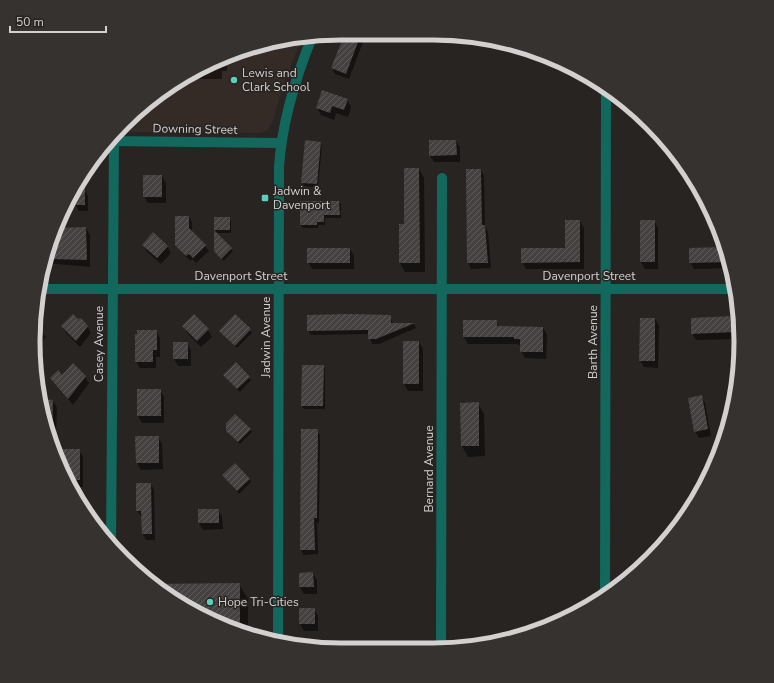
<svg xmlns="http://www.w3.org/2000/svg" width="774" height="683" font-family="'Nunito Sans',sans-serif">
<defs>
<pattern id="building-hatch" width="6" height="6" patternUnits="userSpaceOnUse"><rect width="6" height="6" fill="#454140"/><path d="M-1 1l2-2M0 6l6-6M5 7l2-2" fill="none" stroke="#5f5b5b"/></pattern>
</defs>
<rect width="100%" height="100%" fill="#272422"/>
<path fill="#342a26" d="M 302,38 L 282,89 L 273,121 L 267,131 L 260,133 L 117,132 L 138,109 L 205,65 L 262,43 Z"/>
<path fill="#0007" d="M 347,33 L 366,34 L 349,79 L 335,74 L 332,68 Z
M 227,56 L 227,71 L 222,71 L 222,79 L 184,79 L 205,65 Z
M 347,100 L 351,107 L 348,117 L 336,113 L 334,120 L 321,115 L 317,108 Z
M 456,141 L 460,147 L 460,162 L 434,162 L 430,156 Z
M 320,143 L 322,146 L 318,187 L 304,186 L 302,182 Z
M 419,169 L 424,178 L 425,272 L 405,272 L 400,263 Z
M 481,170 L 484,176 L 485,226 L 488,232 L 491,268 L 471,269 L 468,262 Z
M 162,176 L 166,183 L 166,203 L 148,203 L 144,196 Z
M 84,189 L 88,196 L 88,211 L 79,211 L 75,204 Z
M 339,202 L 341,205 L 341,218 L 325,218 L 325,225 L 318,225 L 318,228 L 303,228 L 301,225 Z
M 189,217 L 192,222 L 192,232 L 209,251 L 196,263 L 192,259 L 190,261 L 176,245 Z
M 215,218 L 229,218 L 231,221 L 231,233 L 216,233 L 233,251 L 224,261 L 215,251 Z
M 580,221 L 584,228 L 584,269 L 526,269 L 522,262 L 566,249 Z
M 641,221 L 654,221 L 658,228 L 658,269 L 645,269 L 641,262 Z
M 86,228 L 90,235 L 90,267 L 45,263 L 55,229 Z
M 143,245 L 167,246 L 171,253 L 161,264 L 147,252 Z
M 725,248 L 732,268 L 694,269 L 690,262 L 690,249 Z
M 350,249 L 354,256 L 354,269 L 312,269 L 308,262 Z
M 390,316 L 393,324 L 414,324 L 416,328 L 379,344 L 372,344 L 369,334 L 311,335 L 308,330 Z
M 733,317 L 737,324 L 737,339 L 696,340 L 692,333 Z
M 655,319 L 659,326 L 658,368 L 644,367 L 640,360 Z
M 464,321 L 496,321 L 499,327 L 543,328 L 547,335 L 546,359 L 525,358 L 521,351 L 521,346 L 517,344 L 468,344 L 464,337 Z
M 36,324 L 46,337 L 34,349 Z
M 62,326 L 87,326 L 91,333 L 80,347 L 66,333 Z
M 184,327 L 208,330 L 212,337 L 201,347 L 188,334 Z
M 250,330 L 252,333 L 237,348 L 220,331 Z
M 156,331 L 160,338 L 160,357 L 156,357 L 156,368 L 140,368 L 136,362 Z
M 419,342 L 423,349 L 423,391 L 408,391 L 404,384 Z
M 187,343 L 191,350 L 191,366 L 178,366 L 174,359 Z
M 739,361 L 738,382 L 736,390 L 729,364 Z
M 236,363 L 251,380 L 240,392 L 226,378 Z
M 323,366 L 325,369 L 325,409 L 304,409 L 302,406 Z
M 62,376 L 85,377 L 89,383 L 73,405 L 51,378 Z
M 138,390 L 160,390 L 164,397 L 164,423 L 142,423 L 138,416 Z
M 701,396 L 705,403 L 711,436 L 699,438 L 695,431 Z
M 40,400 L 53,401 L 57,408 L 56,431 L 48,432 L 44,422 Z
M 478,403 L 484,414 L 485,456 L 468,457 L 462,446 Z
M 250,429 L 252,432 L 240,444 L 227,431 Z
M 317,430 L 320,435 L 319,523 L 317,523 L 318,554 L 304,555 L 301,550 Z
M 158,437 L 162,444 L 163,469 L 141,470 L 137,463 Z
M 55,450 L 79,450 L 83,457 L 83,487 L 71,487 Z
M 223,475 L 249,479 L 251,482 L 239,494 Z
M 151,484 L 154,490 L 155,540 L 146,540 L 143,534 L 142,517 L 137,511 Z
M 218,510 L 222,516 L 223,529 L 203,530 L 199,523 Z
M 300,574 L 313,574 L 317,580 L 317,594 L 304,594 L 300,587 Z
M 239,584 L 248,599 L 248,634 L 205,618 L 152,585 Z
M 314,609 L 318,616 L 318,631 L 304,631 L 300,624 Z"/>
<path fill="url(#building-hatch)" d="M 345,33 L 361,34 L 346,74 L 331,68 Z
M 322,90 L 348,99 L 344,110 L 332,106 L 330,113 L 316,108 Z
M 305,140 L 321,142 L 317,184 L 301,183 Z
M 429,140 L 456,140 L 457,155 L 429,156 Z
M 404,168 L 419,168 L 420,263 L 399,263 L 399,224 L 404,224 Z
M 466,169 L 481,169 L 482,225 L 485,225 L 488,263 L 467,263 Z
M 143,175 L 162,175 L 162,197 L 143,197 Z
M 77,188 L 85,188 L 85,205 L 74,205 L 74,192 Z
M 300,201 L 339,201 L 340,215 L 324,215 L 324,222 L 317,222 L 317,225 L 300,225 Z
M 175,216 L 189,216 L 189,228 L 206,245 L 193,258 L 189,254 L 186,256 L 175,245 Z
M 214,217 L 230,217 L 230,230 L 214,230 L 232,248 L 221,259 L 214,251 Z
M 565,220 L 580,220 L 580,262 L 521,263 L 521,248 L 565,248 Z
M 640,220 L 655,220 L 655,262 L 640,262 Z
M 86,227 L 87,260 L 51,259 L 51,242 L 55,228 Z
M 153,232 L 168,246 L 157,258 L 142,245 Z
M 725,247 L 730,262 L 689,263 L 689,248 Z
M 307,248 L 350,248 L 350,263 L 307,263 Z
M 73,314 L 78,319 L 81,318 L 88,326 L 76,341 L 61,326 Z
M 194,314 L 209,329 L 197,341 L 182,326 Z
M 235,314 L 251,329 L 235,346 L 219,331 Z
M 349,314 L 391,315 L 391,323 L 415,323 L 376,339 L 368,339 L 368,330 L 307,331 L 307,315 Z
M 733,316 L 734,332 L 691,334 L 691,318 Z
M 640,318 L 655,318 L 655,361 L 639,361 Z
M 463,320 L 497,320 L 497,326 L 543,327 L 543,352 L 520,352 L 520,339 L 514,339 L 514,337 L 463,337 Z
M 137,330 L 157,330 L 157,350 L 153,350 L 153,362 L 135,362 L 135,334 L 137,334 Z
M 403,341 L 419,341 L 419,384 L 403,384 Z
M 173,342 L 188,342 L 188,359 L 173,359 Z
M 236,362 L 250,377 L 237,389 L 223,375 Z
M 73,363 L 86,376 L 68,399 L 50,378 L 58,370 L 62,375 Z
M 302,365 L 324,365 L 323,406 L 301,406 Z
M 137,389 L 161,389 L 161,416 L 137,416 Z
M 702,395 L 708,429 L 694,432 L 688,398 Z
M 40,399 L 53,400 L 52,441 L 44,422 Z
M 479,402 L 479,446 L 461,446 L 460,403 Z
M 235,414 L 251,429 L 238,442 L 226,431 L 226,423 Z
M 301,429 L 318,429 L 317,518 L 314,518 L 315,550 L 300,550 Z
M 135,436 L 159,436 L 159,463 L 136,463 Z
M 55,449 L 80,449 L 80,480 L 68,480 Z
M 235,463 L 250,479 L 237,491 L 222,475 Z
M 136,483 L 151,483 L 152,534 L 142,534 L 141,511 L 136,511 Z
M 198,509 L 219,509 L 219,523 L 198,523 Z
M 313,572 L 314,587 L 299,587 L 299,573 Z
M 240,583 L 240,631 L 205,618 L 151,584 Z
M 299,608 L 315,608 L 315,624 L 299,624 Z"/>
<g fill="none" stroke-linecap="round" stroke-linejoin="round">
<path stroke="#13685d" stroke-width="10" d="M 109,141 L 280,143
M 38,289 L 735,289
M 111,547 L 114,141
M 605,595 L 606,88
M 441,649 L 442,178"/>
<path stroke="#13685d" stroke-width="10" d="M 278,642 L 279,167 C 282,121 295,79 312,37"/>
</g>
<g fill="#5bcebc" stroke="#272422" stroke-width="1.5">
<circle cx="234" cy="80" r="4"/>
<rect x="261" y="194" width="8" height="8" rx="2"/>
<circle cx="210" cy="602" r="4"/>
</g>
<g text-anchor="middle" stroke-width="3" stroke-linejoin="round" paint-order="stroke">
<g font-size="12" fill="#d3d0d0" stroke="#272422" text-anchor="start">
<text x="242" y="77">Lewis and<tspan x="242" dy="14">Clark School</tspan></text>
<text x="273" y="195">Jadwin &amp;<tspan x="273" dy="14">Davenport</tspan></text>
<text x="218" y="606">Hope Tri-Cities</text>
</g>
<g font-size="12" fill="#d3d0d0" stroke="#272422">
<text transform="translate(195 129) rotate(1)" y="4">Downing Street</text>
<text x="241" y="280">Davenport Street</text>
<text x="589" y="280">Davenport Street</text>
<text transform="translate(266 337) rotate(-90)" y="4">Jadwin Avenue</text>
<text transform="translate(593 342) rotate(-90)" y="4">Barth Avenue</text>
<text transform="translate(99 344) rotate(-90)" y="4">Casey Avenue</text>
<text transform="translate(429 469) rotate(-90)" y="4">Bernard Avenue</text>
</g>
</g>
<path d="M0 0H774V683H0ZM341 40H433A301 301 0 0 1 734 341V342A301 301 0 0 1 433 643H341A301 301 0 0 1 40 342V341A301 301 0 0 1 341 40Z" fill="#353230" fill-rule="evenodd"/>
<path fill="none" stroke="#d3d0d0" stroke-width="5" d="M341 40H433A301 301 0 0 1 734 341V342A301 301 0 0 1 433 643H341A301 301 0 0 1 40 342V341A301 301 0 0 1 341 40Z"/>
<path d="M10 26v6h96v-6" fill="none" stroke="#d3d0d0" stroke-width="2"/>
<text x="16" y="26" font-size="12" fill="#d3d0d0" stroke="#272422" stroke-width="3" paint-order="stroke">50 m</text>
</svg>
